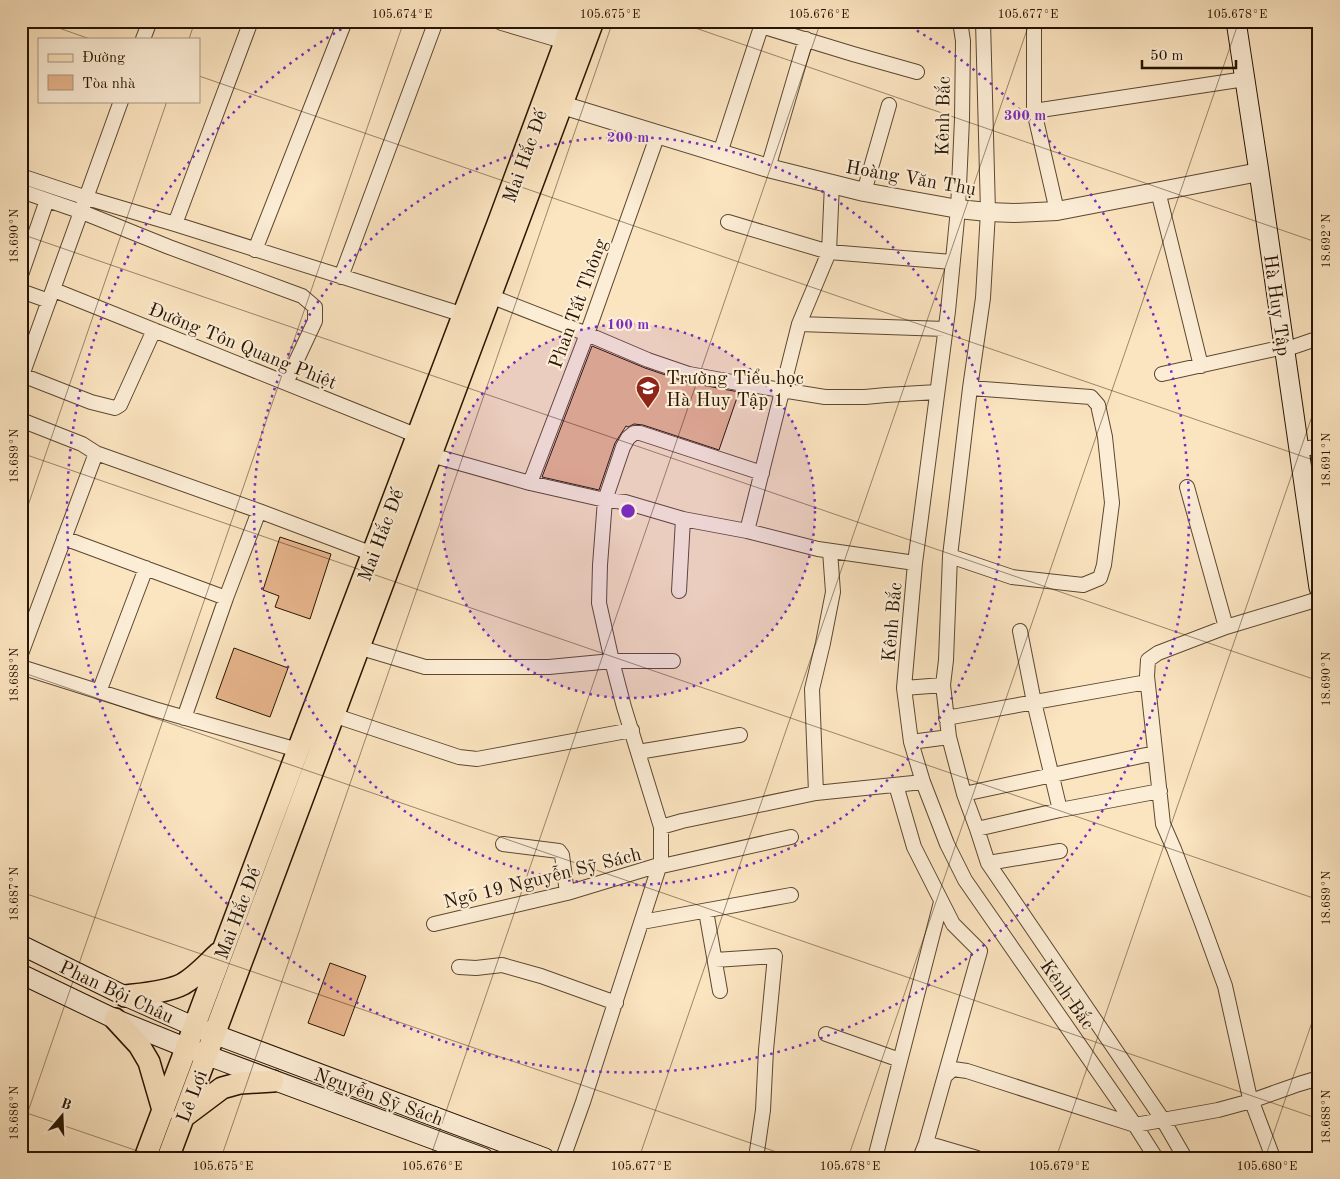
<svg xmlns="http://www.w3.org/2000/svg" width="1340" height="1179" font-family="'Old Standard TT',serif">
<rect width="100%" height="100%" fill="#fbe4c0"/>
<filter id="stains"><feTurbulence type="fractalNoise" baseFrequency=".004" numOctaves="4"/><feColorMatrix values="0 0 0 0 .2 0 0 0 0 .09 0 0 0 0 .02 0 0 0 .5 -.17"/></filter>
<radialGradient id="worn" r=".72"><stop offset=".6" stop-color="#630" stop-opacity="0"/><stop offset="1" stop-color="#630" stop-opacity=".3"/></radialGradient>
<path fill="#e8b58c" stroke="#271400" d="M 592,346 L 645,368 L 686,382 L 739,392 L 719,450 L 643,425 L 634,424 L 628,427 L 626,426 L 615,443 L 599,490 L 542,477 Z
M 280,537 L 331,554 L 310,619 L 275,607 L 279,596 L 263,590 Z
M 234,648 L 288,668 L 270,717 L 216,698 Z
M 330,963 L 366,976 L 344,1036 L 308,1023 Z"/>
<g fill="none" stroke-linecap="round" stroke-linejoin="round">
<defs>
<path id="minor" d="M 960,21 L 963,41 L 962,119 L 958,209 L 948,311 L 915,563 L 904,688 L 911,742 L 923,782 L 947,844 L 965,880 L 1135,1125 L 1156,1158
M 983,21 L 988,212 L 983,298 L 970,388 L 950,556 L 946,660 L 943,685 L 949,737 L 964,794 L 977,829 L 988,863 L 1163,1120 L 1185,1158
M 1034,21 L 1034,111 L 1057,211
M 761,26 L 853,54 L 917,72
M 143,39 L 150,21
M 1034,111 L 1245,79
M 720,153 L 763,21
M 768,168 L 806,39
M 21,176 L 87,198 L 175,224 L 464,315
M 21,191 L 82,212 L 169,247 L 302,296 L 315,307 L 315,321 L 286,383
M 1158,191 L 1201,366
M 864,192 L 889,105
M 728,222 L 829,252 L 952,262
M 175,224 L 251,21
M 255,250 L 345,21
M 21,275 L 47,200
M 341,277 L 436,21
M 54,290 L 418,436
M 21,291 L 49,301
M 490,296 L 587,334 L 648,360 L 689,374 L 738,383 L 825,397 L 865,397 L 886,395 L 937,392
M 799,324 L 945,329
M 1284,350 L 1319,338
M 1162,374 L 1284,347
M 22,375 L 91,402 L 115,408 L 120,405 L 154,330
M 21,378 L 121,101
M 21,420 L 82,444 L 96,453 L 259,511 L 226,598 L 184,718
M 1299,449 L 1319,447
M 431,455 L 530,483 L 605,500 L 625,502 L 683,519 L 747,531 L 818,549 L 915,563
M 530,483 L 587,334 L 658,134
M 1187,487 L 1226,627
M 259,511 L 373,554
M 747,531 L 799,324 L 829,252 L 832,184
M 64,538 L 226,598
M 950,556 L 1012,577 L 1083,585 L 1100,578 L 1104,565 L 1112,503 L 1105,437 L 1098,405 L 1091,397 L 970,388
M 679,591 L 683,519
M 1020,631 L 1034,702 L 1060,810
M 358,647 L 425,667 L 549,667 L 612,661 L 673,661
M 21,654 L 96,453
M 21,667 L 154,709 L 298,750
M 904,688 L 943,685
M 99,692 L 146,568
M 333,715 L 459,757 L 477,759 L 632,730
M 946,718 L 1147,682
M 911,742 L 949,737
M 638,752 L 740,735
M 896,785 L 914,847 L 953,924 L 980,951 L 926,1143 L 920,1158
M 816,793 L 812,689 L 823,643 L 833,592 L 830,551
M 964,794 L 1155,753
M 661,827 L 682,821 L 816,793 L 923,782
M 977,829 L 1060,810 L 1160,791
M 503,844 L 559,851 L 562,855 L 567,893
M 988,863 L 1060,851
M 706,911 L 720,991
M 642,922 L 791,895
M 434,924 L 567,893 L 659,865 L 662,866 L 791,837
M 715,960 L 775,956 L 766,1050 L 763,1110 L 756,1158
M 459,967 L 476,968 L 502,965 L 541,976 L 616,1003
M 826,1034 L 900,1060
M 945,1076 L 953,1069 L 967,1071 L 1135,1125 L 1218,1110 L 1251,1101 L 1299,1084 L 1319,1078
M 926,1143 L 977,1158
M 1272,1155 L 1249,1094 L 1225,986 L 1202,923 L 1174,849 L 1163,824 L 1147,676 L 1148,660 L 1158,653 L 1226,627 L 1319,599
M 563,1158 L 583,1102 L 661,861 L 661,827 L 624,707 L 612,661 L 599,603 L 600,565 L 605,500 L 623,447 L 628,438 L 634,433 L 640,433 L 762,473
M 875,1158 L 941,902"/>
<path id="tertiary" d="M 502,21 L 566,40
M 562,105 L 768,168 L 864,192 L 958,209 L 988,212 L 1014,213 L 1057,211 L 1259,172"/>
<path id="secondary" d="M 1236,21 L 1259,172 L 1319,588
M 21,945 L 125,996 L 195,1027 L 545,1158
M 21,974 L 115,1019 L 187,1048 L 484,1158"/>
<path id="primary" d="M 125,996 C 142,994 168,992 183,984 C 197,976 208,963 219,953
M 115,1019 L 139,1045 L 149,1062 L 163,1110
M 182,1118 L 222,1088 L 240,1083 L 273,1081
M 145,1158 L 298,750 L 499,221 L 573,21
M 168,1158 L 593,21"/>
</defs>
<use href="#minor" stroke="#5c4830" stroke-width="16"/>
<use href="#tertiary" stroke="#5c4830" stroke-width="20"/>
<use href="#secondary" stroke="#271400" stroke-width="21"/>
<use href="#primary" stroke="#271400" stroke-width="24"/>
<use href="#minor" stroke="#fcedd6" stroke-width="14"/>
<use href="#tertiary" stroke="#fcedd6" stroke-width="18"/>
<use href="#secondary" stroke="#fcedd6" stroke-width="19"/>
<use href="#primary" stroke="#fbe4c0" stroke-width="21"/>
</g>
<path fill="none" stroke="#271400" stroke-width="1" stroke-opacity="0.45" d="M 39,21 L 90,39M 675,21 L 1319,243M 1311,21 L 1319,24M 189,39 L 195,21M 199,76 L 1319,462M 21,234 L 1319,681M 21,453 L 1319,900M 21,526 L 167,101M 21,672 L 1319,1119M 21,892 L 794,1158M 21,1111 L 158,1158M 21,1132 L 404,21M 221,1158 L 613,21M 430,1158 L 821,21M 639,1158 L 1030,21M 848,1158 L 1239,21M 1056,1158 L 1319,396M 1265,1158 L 1319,1002"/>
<circle cx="628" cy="511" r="187" fill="#7b2cbf" fill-opacity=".12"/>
<g fill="none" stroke="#7b2cbf" stroke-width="2.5" stroke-dasharray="2.5 5">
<circle cx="628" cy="511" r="187"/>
<circle cx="628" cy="511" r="374"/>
<path d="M904 23A561 561 0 1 1 352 23"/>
</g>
<defs>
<symbol id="school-pin" viewBox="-11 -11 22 30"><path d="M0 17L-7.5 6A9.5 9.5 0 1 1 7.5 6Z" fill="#8f2418" stroke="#fcedd6"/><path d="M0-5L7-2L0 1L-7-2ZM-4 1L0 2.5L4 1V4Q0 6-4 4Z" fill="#fff"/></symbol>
</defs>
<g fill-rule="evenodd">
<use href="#school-pin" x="634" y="374" width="28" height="38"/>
</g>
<g text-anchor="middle" stroke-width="4.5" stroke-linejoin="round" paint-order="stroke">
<g font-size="19" fill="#271400" stroke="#fcedd6">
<text transform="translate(942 116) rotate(-89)" y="7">Kênh Bắc</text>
<text transform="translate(524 156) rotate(-70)" y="7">Mai Hắc Đế</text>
<text transform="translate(911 177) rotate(10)" y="7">Hoàng Văn Thụ</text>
<text transform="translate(577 303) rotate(-70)" y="7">Phan Tất Thông</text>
<text transform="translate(1278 305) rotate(82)" y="7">Hà Huy Tập</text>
<text transform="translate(243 345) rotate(22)" y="7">Đường Tôn Quang Phiệt</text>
<text transform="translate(380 535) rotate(-69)" y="7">Mai Hắc Đế</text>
<text transform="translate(891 622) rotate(-85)" y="7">Kênh Bắc</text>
<text transform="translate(542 877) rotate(-14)" y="7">Ngõ 19 Nguyễn Sỹ Sách</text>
<text transform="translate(237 913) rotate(-69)" y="7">Mai Hắc Đế</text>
<text transform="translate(117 991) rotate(25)" y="7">Phan Bội Châu</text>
<text transform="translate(1068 994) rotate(55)" y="7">Kênh Bắc</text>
<text transform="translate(191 1096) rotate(-69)" y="7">Lê Lợi</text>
<text transform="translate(379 1096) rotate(20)" y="7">Nguyễn Sỹ Sách</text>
</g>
<g font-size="19" fill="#271400" stroke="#fcedd6" text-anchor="start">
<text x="666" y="384">Trường Tiểu học<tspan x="666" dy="22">Hà Huy Tập 1</tspan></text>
</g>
</g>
<circle cx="628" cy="511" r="8" fill="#7b2cbf" stroke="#fcedd6" stroke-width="2.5"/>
<g font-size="15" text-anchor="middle" font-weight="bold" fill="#7b2cbf" stroke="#fcedd6" stroke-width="4.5" stroke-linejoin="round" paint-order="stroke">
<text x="1025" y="120">300 m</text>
<text x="628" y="142">200 m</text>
<text x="628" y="329">100 m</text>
</g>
<rect width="1340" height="1179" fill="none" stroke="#fbe4c0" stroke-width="55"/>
<rect x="38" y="38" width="162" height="65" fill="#fcedd6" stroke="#a79680"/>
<rect x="48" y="54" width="25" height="8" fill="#fbe4c0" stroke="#a79680"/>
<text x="82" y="62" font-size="15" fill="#271400">Đường</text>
<rect x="48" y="75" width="25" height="15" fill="#e8b58c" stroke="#a79680"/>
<text x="82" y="88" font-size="15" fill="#271400">Tòa nhà</text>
<g transform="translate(62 1116) rotate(19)" stroke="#fcedd6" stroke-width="4" paint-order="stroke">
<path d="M0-4L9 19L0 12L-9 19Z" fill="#271400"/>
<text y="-8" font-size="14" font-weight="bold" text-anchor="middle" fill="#271400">B</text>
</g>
<path d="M1142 60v8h94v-8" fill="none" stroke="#271400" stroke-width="2.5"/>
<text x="1150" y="60" font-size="15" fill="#271400" stroke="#fcedd6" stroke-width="4" paint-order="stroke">50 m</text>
<rect x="28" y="28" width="1284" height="1124" fill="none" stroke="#271400" stroke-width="2"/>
<g font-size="12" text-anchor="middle" fill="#271400">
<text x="402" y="18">105.674°E</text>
<text x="610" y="18">105.675°E</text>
<text x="819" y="18">105.676°E</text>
<text x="1028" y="18">105.677°E</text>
<text x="1237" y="18">105.678°E</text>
<text transform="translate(14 236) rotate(-90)" y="4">18.690°N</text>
<text transform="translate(1326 241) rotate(-90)" y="4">18.692°N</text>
<text transform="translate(14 456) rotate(-90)" y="4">18.689°N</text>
<text transform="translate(1326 460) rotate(-90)" y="4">18.691°N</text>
<text transform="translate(14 675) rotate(-90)" y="4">18.688°N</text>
<text transform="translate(1326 679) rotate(-90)" y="4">18.690°N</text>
<text transform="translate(14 894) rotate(-90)" y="4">18.687°N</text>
<text transform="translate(1326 898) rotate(-90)" y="4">18.689°N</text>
<text transform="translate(14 1113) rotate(-90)" y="4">18.686°N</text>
<text transform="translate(1326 1117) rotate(-90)" y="4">18.688°N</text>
<text x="223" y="1170">105.675°E</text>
<text x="432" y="1170">105.676°E</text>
<text x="641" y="1170">105.677°E</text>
<text x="850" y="1170">105.678°E</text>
<text x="1059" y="1170">105.679°E</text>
<text x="1267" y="1170">105.680°E</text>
</g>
<rect width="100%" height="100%" filter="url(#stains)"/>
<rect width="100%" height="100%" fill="url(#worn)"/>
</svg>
